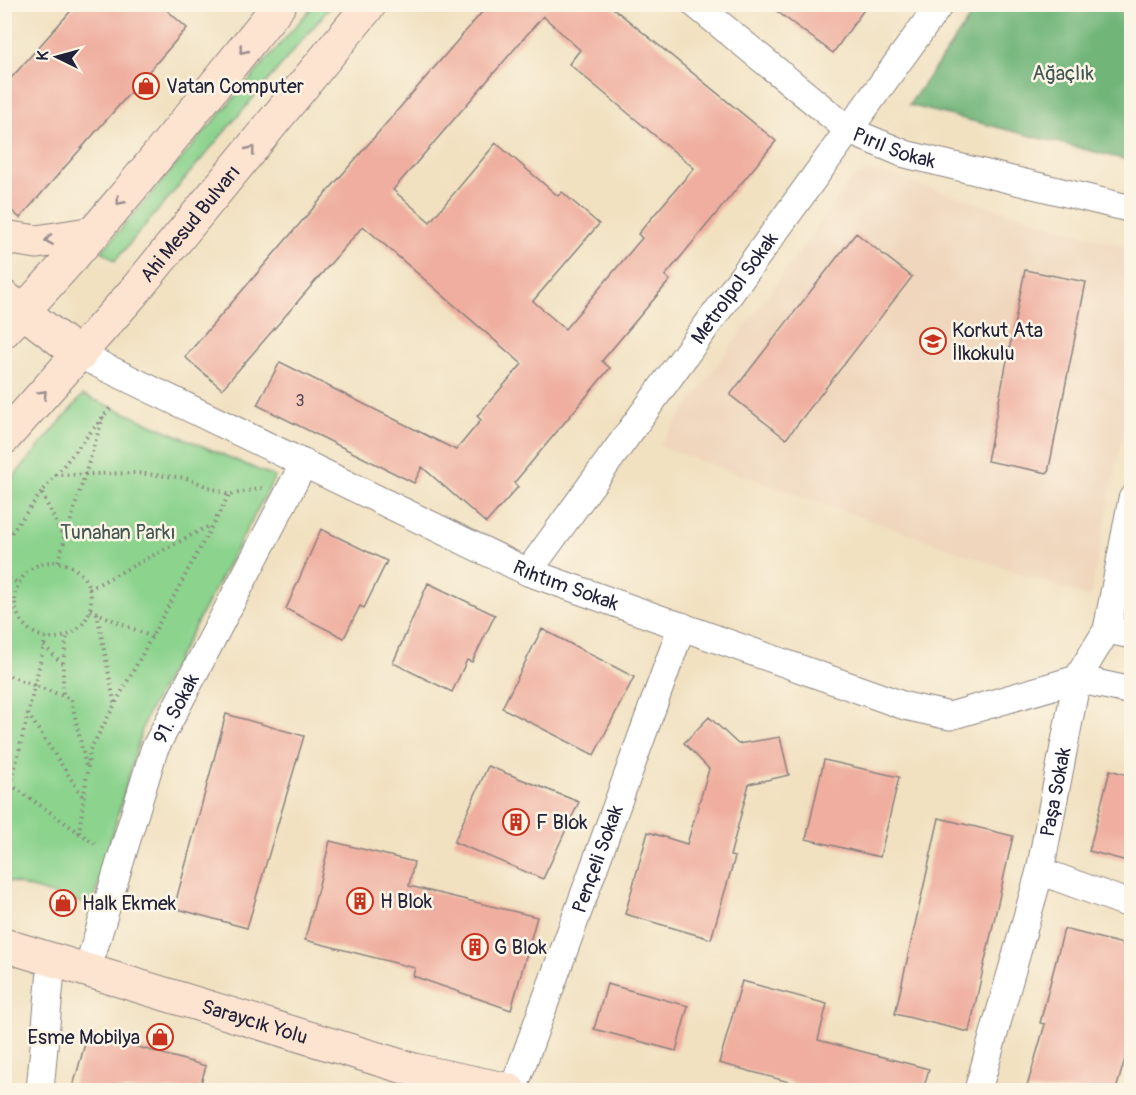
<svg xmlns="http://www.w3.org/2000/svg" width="1136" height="1095" font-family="Pangolin,sans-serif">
<rect width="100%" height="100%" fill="#fcf5e5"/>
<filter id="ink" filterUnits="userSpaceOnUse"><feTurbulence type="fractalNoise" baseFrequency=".0167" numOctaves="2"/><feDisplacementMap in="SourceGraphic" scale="12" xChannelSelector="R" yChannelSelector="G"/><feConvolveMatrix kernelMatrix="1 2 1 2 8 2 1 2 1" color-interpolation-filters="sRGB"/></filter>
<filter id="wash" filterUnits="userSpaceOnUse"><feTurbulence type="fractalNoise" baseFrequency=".008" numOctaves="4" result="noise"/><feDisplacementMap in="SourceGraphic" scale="24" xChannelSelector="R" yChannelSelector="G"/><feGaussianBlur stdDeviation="1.35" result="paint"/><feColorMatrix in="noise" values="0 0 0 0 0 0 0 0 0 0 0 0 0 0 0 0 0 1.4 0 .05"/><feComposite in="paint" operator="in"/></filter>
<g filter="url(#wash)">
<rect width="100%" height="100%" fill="#f1e1c1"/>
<path fill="#efd6bc" d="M 874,171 L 1131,249 L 1131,391 L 1090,598 L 659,446 L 853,177 Z"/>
<path fill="#8cd38e" stroke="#577a64" stroke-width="1.5" d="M 314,5 L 332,5 L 115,261 L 102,251 Z
M 83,395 L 275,477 L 145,719 L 92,906 L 4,880 L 5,487 Z"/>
<path fill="#71b579" stroke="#4a6c5a" stroke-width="1.5" d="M 979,5 L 1131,5 L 1131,161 L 909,105 Z"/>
<g id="blocks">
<path fill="#efae9f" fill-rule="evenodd" d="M 77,4 L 160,4 L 187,28 L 20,218 L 4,204 L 4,86 Z
M 489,4 L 608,4 L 776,141 L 665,276 L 670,280 L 602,361 L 610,368 L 514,483 L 518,487 L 486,523 L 422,467 L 414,483 L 257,405 L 280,362 L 456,450 L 481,420 L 477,416 L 522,364 L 363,226 L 222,389 L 185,357 ZM 543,16 L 580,50 L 569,64 L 694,168 L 638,234 L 642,238 L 565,329 L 533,301 L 599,224 L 562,192 L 558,196 L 496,143 L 430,222 L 393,190 Z
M 767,4 L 868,4 L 833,53 Z
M 856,233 L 912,277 L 786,439 L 730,395 Z
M 1025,270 L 1086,282 L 1048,473 L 987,461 Z
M 321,529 L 387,561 L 364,608 L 360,606 L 344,638 L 286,609 Z
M 428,583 L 495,615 L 472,662 L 467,660 L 452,692 L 393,663 Z
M 542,629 L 634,677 L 594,755 L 502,708 Z
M 226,714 L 304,736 L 247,928 L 174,908 Z
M 709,717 L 738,744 L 780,737 L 789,775 L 749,784 L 730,856 L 735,857 L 711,939 L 625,914 L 648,832 L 687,844 L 709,769 L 684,743 Z
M 824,760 L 899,777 L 880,857 L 806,839 Z
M 488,766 L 579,802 L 543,879 L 454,842 Z
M 1110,770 L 1131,776 L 1131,862 L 1089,851 Z
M 939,818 L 1013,836 L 969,1032 L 895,1014 Z
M 330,841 L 414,862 L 409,886 L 537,917 L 511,1010 L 413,976 L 415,968 L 305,940 Z
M 1064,929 L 1131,946 L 1131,1046 L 1129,1045 L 1116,1090 L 1026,1090 L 1045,1024 L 1040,1023 Z
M 742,981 L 827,1004 L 818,1040 L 929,1069 L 923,1090 L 819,1090 L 719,1063 Z
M 607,984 L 688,1006 L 676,1051 L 594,1029 Z
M 88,1033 L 206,1066 L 199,1090 L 72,1090 Z"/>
</g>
</g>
<g filter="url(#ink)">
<use href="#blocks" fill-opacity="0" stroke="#8a827e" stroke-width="1.5"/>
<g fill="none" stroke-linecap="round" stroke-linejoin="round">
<defs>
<g id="minor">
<path id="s1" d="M 695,4 L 850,131 L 905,154 L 1132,209"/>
<path id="s2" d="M 80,355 L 528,572 L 905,706 L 950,716 L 1077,679 L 1132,691"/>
<path id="s3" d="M 528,572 L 940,4"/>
<path d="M 1107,630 L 1132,635"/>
<path d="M 1040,871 L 1132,905"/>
<path id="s4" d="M 87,971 L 154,750 L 304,463"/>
<path d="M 40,1090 L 52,960"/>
<path id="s5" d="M 513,1090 L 682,626"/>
<path id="s6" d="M 978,1090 L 1040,871 L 1077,679 L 1107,630 L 1132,499"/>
</g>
<g id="secondary">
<path d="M 4,237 L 37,242 L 94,233"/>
<path d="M 4,297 L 80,355"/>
<path d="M 4,331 C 103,229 190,115 280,4"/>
<path id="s7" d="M 4,438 L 132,294 L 370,4"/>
<path id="s8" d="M 4,945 L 414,1070 L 509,1090"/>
</g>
</defs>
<use href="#minor" stroke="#8a827e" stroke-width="29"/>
<use href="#secondary" stroke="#8a827e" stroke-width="35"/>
<path stroke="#8a827e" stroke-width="4" stroke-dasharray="1.5 4.5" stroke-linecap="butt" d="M 56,475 L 111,407
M 42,494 L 65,540
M 4,542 L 55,475 L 136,473 L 186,478 L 229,495 L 262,488
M 58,561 L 103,417
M15 600a38 38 0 1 1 76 0a38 38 0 1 1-76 0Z
M 4,575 L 18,583
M 89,589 L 211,525
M 90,610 L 152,637
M 97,613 L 115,706
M 44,646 L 63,664 L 63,695
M 63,663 L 67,635
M 4,674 L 71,699 L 86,766
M 28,714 L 83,797
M 4,785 L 11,785 L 98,846
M 11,785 L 46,637
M 79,833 L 90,750 L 229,495"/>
<use href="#minor" stroke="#fff" stroke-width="27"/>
<use href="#secondary" stroke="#fde4d1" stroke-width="33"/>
</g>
<defs><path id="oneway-chevron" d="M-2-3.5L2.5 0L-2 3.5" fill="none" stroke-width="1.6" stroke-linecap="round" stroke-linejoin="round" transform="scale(1.5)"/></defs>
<g stroke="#9a8d8e">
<use href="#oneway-chevron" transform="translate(243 50) rotate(129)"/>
<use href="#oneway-chevron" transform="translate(251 150) rotate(-51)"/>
<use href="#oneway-chevron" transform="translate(120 201) rotate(129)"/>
<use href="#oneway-chevron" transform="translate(49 240) rotate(171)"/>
<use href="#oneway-chevron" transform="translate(43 394) rotate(-47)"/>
</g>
</g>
<defs>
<symbol id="shop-ring" viewBox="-11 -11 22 22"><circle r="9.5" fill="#fcf5e5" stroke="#c8321e" stroke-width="1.5"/><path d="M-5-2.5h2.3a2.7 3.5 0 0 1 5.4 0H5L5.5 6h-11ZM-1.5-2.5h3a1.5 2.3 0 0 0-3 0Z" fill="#c8321e"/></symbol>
<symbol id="school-ring" viewBox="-11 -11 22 22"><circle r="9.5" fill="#fcf5e5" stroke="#c8321e" stroke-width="1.5"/><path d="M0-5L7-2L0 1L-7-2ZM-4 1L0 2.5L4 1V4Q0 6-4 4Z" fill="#c8321e"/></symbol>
<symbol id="building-ring" viewBox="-11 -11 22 22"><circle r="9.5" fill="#fcf5e5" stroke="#c8321e" stroke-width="1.5"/><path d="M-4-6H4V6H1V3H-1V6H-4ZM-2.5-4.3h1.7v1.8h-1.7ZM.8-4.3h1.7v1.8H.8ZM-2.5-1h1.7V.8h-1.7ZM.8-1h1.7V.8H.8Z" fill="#c8321e"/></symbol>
</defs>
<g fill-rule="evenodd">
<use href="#shop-ring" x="131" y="71" width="30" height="30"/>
<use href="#school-ring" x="918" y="326" width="30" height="30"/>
<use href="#building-ring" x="501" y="807" width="30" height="30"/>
<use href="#building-ring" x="345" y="886" width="30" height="30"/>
<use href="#shop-ring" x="48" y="888" width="30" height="30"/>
<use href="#building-ring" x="460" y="932" width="30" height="30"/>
<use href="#shop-ring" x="145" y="1022" width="30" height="30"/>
</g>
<g text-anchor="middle" stroke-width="5" stroke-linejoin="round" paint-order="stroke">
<g font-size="16" fill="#554554">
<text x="300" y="406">3</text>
</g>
<g font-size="20" fill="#425754" stroke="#fcf5e5">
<text x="1063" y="80">Ağaçlık</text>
<text x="118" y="539">Tunahan Parkı</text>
</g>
<g font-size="20" fill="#22223b" stroke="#fcf5e5" text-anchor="start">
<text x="166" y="93">Vatan Computer</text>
<text x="952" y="337">Korkut Ata<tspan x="952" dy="23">İlkokulu</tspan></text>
<text x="536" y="829">F Blok</text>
<text x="380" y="908">H Blok</text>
<text x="82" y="910">Halk Ekmek</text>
<text x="494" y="954">G Blok</text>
<text x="140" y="1044" text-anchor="end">Esme Mobilya</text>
</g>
<g font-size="20" fill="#22223b" stroke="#fcf5e5">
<text dy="7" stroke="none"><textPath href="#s1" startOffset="248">Pırıl Sokak</textPath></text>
<text dy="7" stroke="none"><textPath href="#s7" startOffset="284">Ahi Mesud Bulvarı</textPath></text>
<text dy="7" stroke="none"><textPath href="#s3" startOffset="351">Metrolpol Sokak</textPath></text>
<text dy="7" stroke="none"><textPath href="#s2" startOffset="538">Rıhtım Sokak</textPath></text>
<text dy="7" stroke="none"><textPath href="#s4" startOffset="278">91. Sokak</textPath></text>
<text dy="7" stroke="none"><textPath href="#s6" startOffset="308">Paşa Sokak</textPath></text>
<text dy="7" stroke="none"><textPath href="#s5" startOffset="246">Pençeli Sokak</textPath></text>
<text dy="7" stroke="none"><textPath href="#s8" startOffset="262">Saraycık Yolu</textPath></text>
</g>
</g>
<rect width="1136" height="1095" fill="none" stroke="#fcf5e5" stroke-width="24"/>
<g transform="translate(57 57) rotate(275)" stroke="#fcf5e5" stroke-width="4.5" paint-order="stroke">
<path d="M0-4.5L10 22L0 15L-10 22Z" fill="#22223b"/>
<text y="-9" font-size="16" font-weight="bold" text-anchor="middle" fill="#22223b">K</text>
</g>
</svg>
